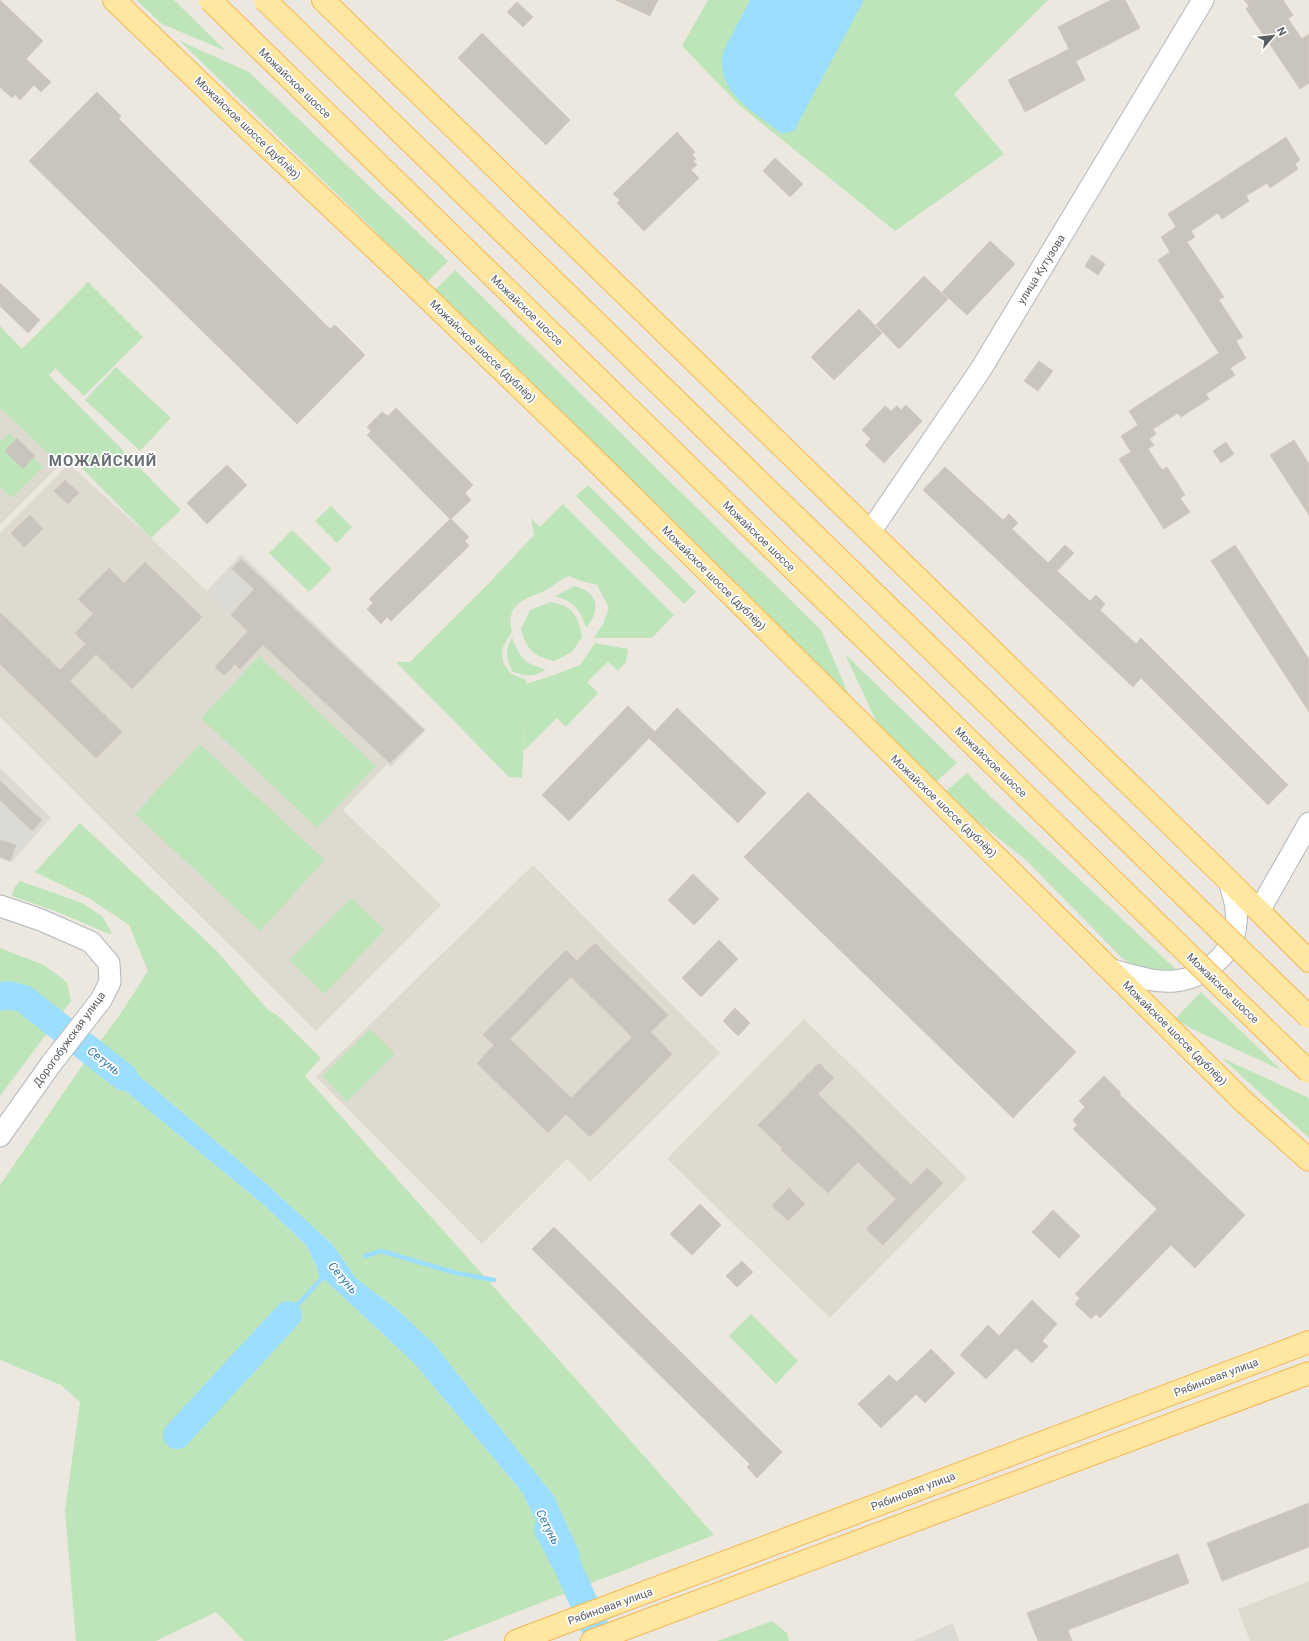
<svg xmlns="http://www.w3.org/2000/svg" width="1309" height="1641" font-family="Roboto,sans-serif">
<rect width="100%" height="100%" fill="#ece8df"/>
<path fill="#dcdad4" d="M 241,554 L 426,730 L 391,767 L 206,592 Z
M 0,768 L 51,817 L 12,862 L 0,858 Z
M 953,1623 L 959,1641 L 913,1641 Z"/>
<path fill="#dedad0" d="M 0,408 L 60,465 L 0,525 Z
M 69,464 L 151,538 L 388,763 L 343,810 L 441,905 L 316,1031 L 0,717 L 0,533 Z
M 533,865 L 720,1053 L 590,1182 L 567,1159 L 482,1244 L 316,1077 Z
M 804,1019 L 967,1178 L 830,1318 L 667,1159 Z
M 1309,1581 L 1309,1641 L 1250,1641 L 1238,1609 Z"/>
<path fill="#bee5ba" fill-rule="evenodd" d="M 136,0 L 174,0 L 226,51 L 162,24 Z
M 708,0 L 1048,0 L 954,94 L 1004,154 L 895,231 L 738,104 L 682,46 Z
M 180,41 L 249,72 L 448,261 L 427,282 Z
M 455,270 L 821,630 L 848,693 L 435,290 Z
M 88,282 L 143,337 L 84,396 L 56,369 L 60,364 L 49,375 L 181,510 L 151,538 L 65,451 L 60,465 L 0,408 L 0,326 L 22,349 Z
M 116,367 L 171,418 L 140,451 L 85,400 Z
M 9,433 L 43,467 L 12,498 L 0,487 L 0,442 Z
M 588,485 L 696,592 L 684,604 L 576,496 Z
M 563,504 L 674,615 L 652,638 L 594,638 L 603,624 L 609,608 L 597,585 L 581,581 L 569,576 C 559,580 551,588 542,592 C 522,600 506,605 512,631 L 502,649 L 503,662 L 510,673 L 526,680 L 526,684 L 554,675 L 580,665 L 595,643 L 628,649 L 626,662 L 618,671 L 608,662 L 587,682 L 598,693 L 566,727 L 557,718 L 524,751 L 525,721 L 522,778 L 509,777 L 396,662 L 410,662 L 487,585 L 534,535 L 531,518 L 540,527 Z
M 331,506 L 352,527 L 337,543 L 315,521 Z
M 292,530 L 332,569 L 309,592 L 269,553 Z
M 575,586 C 599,592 601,611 586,628 C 581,610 573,601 555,596 Z
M 551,602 C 573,606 578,615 582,637 L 572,652 L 554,661 C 533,656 527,650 521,629 L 530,610 Z
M 512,637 C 519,657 524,664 546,669 C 534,678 527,676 513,672 C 505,657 505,652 512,637 Z
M 845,654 L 957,763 L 936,782 L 876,721 Z
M 259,656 L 376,766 L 317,828 L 201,718 Z
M 200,744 L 325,860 L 260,931 L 135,814 Z
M 967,773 L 991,797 L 1181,974 L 1139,969 L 1122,958 L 1026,860 L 972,817 L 946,791 Z
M 80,823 L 216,950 L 268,1010 L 277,1015 L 321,1058 L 305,1076 L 560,1361 L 714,1535 L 443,1641 L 244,1641 L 216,1612 L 156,1641 L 76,1641 L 65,1511 L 80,1402 L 61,1385 L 0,1360 L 0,1185 L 75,1076 L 121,1013 L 148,971 L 129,925 L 90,899 L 35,872 ZM 99,1046 L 143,1079 L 271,1188 L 333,1245 L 357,1279 L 398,1310 L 435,1345 L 554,1496 L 580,1555 L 558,1565 L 522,1492 L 414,1363 L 324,1279 L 319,1277 L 318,1270 L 306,1245 L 265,1206 L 113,1081 L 86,1064 Z
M 20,881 L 82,903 L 102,916 L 112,933 L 109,934 L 58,912 L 12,896 L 14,888 Z
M 351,898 L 385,930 L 324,994 L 289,960 Z
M 0,948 L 44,965 L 67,982 L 71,1001 L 0,1096 Z
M 1201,992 L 1281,1070 L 1192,1029 L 1175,1019 Z
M 370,1029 L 395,1054 L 347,1102 L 322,1076 Z
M 1222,1058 L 1307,1097 L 1309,1099 L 1309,1138 Z
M 751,1314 L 798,1361 L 776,1384 L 729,1336 Z
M 772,1621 L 787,1633 L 789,1641 L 717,1641 Z"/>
<path fill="#9cdeff" d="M 750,0 L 864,0 L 794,131 L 782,134 C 757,114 719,94 722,58 C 723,49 745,11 750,0 Z
M 99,1045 L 143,1079 L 271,1188 L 333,1245 L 357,1279 L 398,1310 L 435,1345 L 554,1496 L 581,1556 L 558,1565 L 522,1492 L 414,1363 L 324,1279 L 319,1277 L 318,1270 L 306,1245 L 265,1206 L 113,1081 L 86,1063 Z"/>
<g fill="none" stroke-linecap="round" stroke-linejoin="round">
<path stroke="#9cdeff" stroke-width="4.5" d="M 365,1256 L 381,1251 L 456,1273 L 494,1280
M 288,1315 L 326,1274"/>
<path stroke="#9cdeff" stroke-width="28" d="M 0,997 L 8,995 L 24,999 L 124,1077
M 177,1435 L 288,1315
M 548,1529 L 567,1565 L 601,1641"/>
</g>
<path fill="#c9c5be" stroke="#d1c9be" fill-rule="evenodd" d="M 0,0 L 43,41 L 26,59 L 51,82 L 41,92 L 34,85 L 20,100 L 15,94 L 12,98 L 0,87 Z
M 616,0 L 658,0 L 650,16 Z
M 1111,0 L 1125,0 L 1140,28 L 1076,61 L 1085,80 L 1025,112 L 1008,80 L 1069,49 L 1058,27 Z
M 1244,0 L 1283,0 L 1293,15 L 1288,19 L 1302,39 L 1309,34 L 1309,83 L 1300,89 L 1246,9 L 1249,6 Z
M 517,2 L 533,17 L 523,27 L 507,12 Z
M 482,33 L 570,120 L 546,145 L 458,58 Z
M 97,92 L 121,116 L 119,119 L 330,329 L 335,325 L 365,355 L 297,424 L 29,161 Z
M 677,132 L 695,152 L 692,155 L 696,159 L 693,161 L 697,165 L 691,170 L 699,178 L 644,231 L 617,203 L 620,200 L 613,194 Z
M 1286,137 L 1300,160 L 1295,164 L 1298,169 L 1270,188 L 1267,183 L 1246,196 L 1249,201 L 1222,219 L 1218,213 L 1191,231 L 1195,237 L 1187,242 L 1224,297 L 1219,300 L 1243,337 L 1236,341 L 1246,358 L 1230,368 L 1235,375 L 1206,394 L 1209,399 L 1181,417 L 1178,413 L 1153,429 L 1156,434 L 1149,439 L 1154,445 L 1148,449 L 1162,470 L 1167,467 L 1185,495 L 1180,498 L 1190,512 L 1164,529 L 1119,459 L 1131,452 L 1121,436 L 1138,425 L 1129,411 L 1219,353 L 1158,260 L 1170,252 L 1161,237 L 1176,227 L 1168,214 Z
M 775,158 L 803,184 L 790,197 L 763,171 Z
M 990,241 L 1015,264 L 967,315 L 942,292 Z
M 1092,255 L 1105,264 L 1098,275 L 1085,266 Z
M 924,276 L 948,299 L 899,349 L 876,325 Z
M 0,283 L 40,320 L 28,333 L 0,306 Z
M 859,309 L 882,333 L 834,380 L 811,357 Z
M 1039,361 L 1053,371 L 1038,391 L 1024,381 Z
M 906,405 L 922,421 L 884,463 L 865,445 L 871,439 L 862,430 L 885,406 L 891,411 L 897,406 L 901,410 Z
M 396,408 L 473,485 L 465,493 L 471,500 L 451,519 L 469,537 L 465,541 L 469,546 L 391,621 L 387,617 L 381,624 L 367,609 L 373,603 L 369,599 L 450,519 L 367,435 L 371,431 L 367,427 L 382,412 L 388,416 Z
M 17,438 L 35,456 L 23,469 L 5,451 Z
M 1294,440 L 1309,464 L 1309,515 L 1270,455 Z
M 1226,442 L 1234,454 L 1221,463 L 1213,451 Z
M 227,465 L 247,485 L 207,524 L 187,503 Z
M 945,467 L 1003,520 L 1009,514 L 1018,523 L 1012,529 L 1048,563 L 1065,545 L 1074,553 L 1057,571 L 1090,601 L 1096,595 L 1105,604 L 1100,610 L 1136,644 L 1141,638 L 1288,785 L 1268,805 L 1141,678 L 1133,687 L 923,490 Z
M 65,480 L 79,493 L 68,504 L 54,491 Z
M 30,515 L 43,529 L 24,547 L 11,533 Z
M 1235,545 L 1309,659 L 1309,712 L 1211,561 Z
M 241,559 L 424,730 L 390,763 L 263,645 L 240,669 L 235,664 L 224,676 L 215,667 L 248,631 L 231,615 L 254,589 L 232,569 Z
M 145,562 L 202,617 L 132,689 L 96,654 L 70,681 L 122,732 L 96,758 L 0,664 L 0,612 L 60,670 L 86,644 L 75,633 L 93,614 L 78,599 L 109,568 L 124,583 Z
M 628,706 L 655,732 L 569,821 L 542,795 Z
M 677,708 L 766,793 L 738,823 L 649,738 Z
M 0,781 L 42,820 L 32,831 L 0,800 Z
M 808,792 L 1076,1052 L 1013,1118 L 744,857 Z
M 0,840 L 16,845 L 10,861 L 0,857 Z
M 693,874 L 719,899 L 694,925 L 668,900 Z
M 719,940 L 738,959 L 701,997 L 682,978 Z
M 595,943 L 668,1015 L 651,1032 L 672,1054 L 590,1137 L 566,1114 L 548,1133 L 477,1063 L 494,1045 L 483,1035 L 566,950 L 577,961 ZM 571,977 L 632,1037 L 571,1098 L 510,1039 Z
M 735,1008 L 750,1023 L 738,1036 L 723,1021 Z
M 819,1063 L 834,1078 L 818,1094 L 911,1185 L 927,1168 L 943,1183 L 883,1245 L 866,1229 L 896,1199 L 858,1162 L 828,1193 L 781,1150 L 782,1148 L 758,1125 Z
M 1104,1076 L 1121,1093 L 1119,1094 L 1245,1215 L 1195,1268 L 1171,1245 L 1100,1318 L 1096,1314 L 1091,1319 L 1075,1304 L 1080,1298 L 1075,1294 L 1157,1209 L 1073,1129 L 1077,1125 L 1073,1120 L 1085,1107 L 1079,1101 Z
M 789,1188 L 805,1204 L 788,1221 L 772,1206 Z
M 700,1204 L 721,1225 L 692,1255 L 670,1234 Z
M 1053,1210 L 1080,1236 L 1059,1258 L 1032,1232 Z
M 554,1227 L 782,1452 L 757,1478 L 747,1467 L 750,1464 L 532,1249 Z
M 742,1261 L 753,1272 L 737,1287 L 726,1276 Z
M 1032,1300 L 1057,1324 L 1042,1341 L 1048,1346 L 1032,1363 L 1016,1348 L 986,1379 L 960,1355 L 988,1325 L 999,1336 Z
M 931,1349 L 955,1373 L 925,1403 L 916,1394 L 881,1428 L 858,1404 L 889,1375 L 897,1382 Z
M 1309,1503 L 1309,1547 L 1222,1581 L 1207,1543 Z
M 1178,1554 L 1189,1583 L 1068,1630 L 1072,1641 L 1038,1641 L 1027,1613 Z"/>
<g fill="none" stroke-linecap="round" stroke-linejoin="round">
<defs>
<path id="minor" d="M 870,532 L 981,369 L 1203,0
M 0,906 L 41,920 L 91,942 L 109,963 L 110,982 L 101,1000 L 51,1064 L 0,1136
M 1259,911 L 1309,823
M 1112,970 C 1131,975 1154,983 1175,981 C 1204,978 1234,954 1236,923 C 1238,909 1233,894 1229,881"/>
<path id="major" d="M 114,0 L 240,121 L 419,290 L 591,456 L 1243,1101 L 1309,1160
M 323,0 L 1229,881 L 1309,961
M 516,1641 L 1309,1342
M 592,1641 L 1309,1373"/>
</defs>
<use href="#minor" stroke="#b2b7bb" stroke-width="23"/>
<use href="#major" stroke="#f5b650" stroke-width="24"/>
<use href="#minor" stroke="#fff" stroke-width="21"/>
<use href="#major" stroke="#ffe7a1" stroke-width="22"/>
<defs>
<path id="major-bridge" d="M 210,0 L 1309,1072
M 265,0 L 1309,1017"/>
</defs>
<use href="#major-bridge" stroke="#f5b650" stroke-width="24" stroke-linecap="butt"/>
<use href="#major-bridge" stroke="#ffe7a1" stroke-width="22"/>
</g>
<g text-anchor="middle" stroke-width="3.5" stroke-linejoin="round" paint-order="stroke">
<g font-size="11" fill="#585d61" stroke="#fff">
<text transform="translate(295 83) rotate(44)" y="4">Можайское шоссе</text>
<text transform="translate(248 128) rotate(44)" y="4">Можайское шоссе (дублёр)</text>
<text transform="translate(1041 269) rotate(-58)" y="4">улица Кутузова</text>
<text transform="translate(527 310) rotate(44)" y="4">Можайское шоссе</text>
<text transform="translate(483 351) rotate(44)" y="4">Можайское шоссе (дублёр)</text>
<text transform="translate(759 536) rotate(44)" y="4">Можайское шоссе</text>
<text transform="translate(714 578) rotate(45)" y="4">Можайское шоссе (дублёр)</text>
<text transform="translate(991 762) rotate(44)" y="4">Можайское шоссе</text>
<text transform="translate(944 806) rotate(44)" y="4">Можайское шоссе (дублёр)</text>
<text transform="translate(1223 988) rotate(44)" y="4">Можайское шоссе</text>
<text transform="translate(1175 1033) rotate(45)" y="4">Можайское шоссе (дублёр)</text>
<text transform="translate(69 1039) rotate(-54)" y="4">Дорогобужская улица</text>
<text transform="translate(1216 1377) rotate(-21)" y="4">Рябиновая улица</text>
<text transform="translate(913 1491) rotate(-21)" y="4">Рябиновая улица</text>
<text transform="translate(610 1606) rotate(-20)" y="4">Рябиновая улица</text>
</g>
<g font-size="12" font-style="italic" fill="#367aaa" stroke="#fff">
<text transform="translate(104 1061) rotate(38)" y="4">Сетунь</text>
<text transform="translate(343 1278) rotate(49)" y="4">Сетунь</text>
<text transform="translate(548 1527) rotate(63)" y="4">Сетунь</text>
</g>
<g font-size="15" font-weight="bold" letter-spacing="1" fill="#696f73" stroke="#fff">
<text x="103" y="466">МОЖАЙСКИЙ</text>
</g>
</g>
<g transform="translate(1273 36) rotate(62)" stroke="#ffffff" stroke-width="3" paint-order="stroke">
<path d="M0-3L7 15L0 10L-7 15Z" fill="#585d61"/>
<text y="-6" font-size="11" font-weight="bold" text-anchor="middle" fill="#585d61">N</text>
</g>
</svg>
